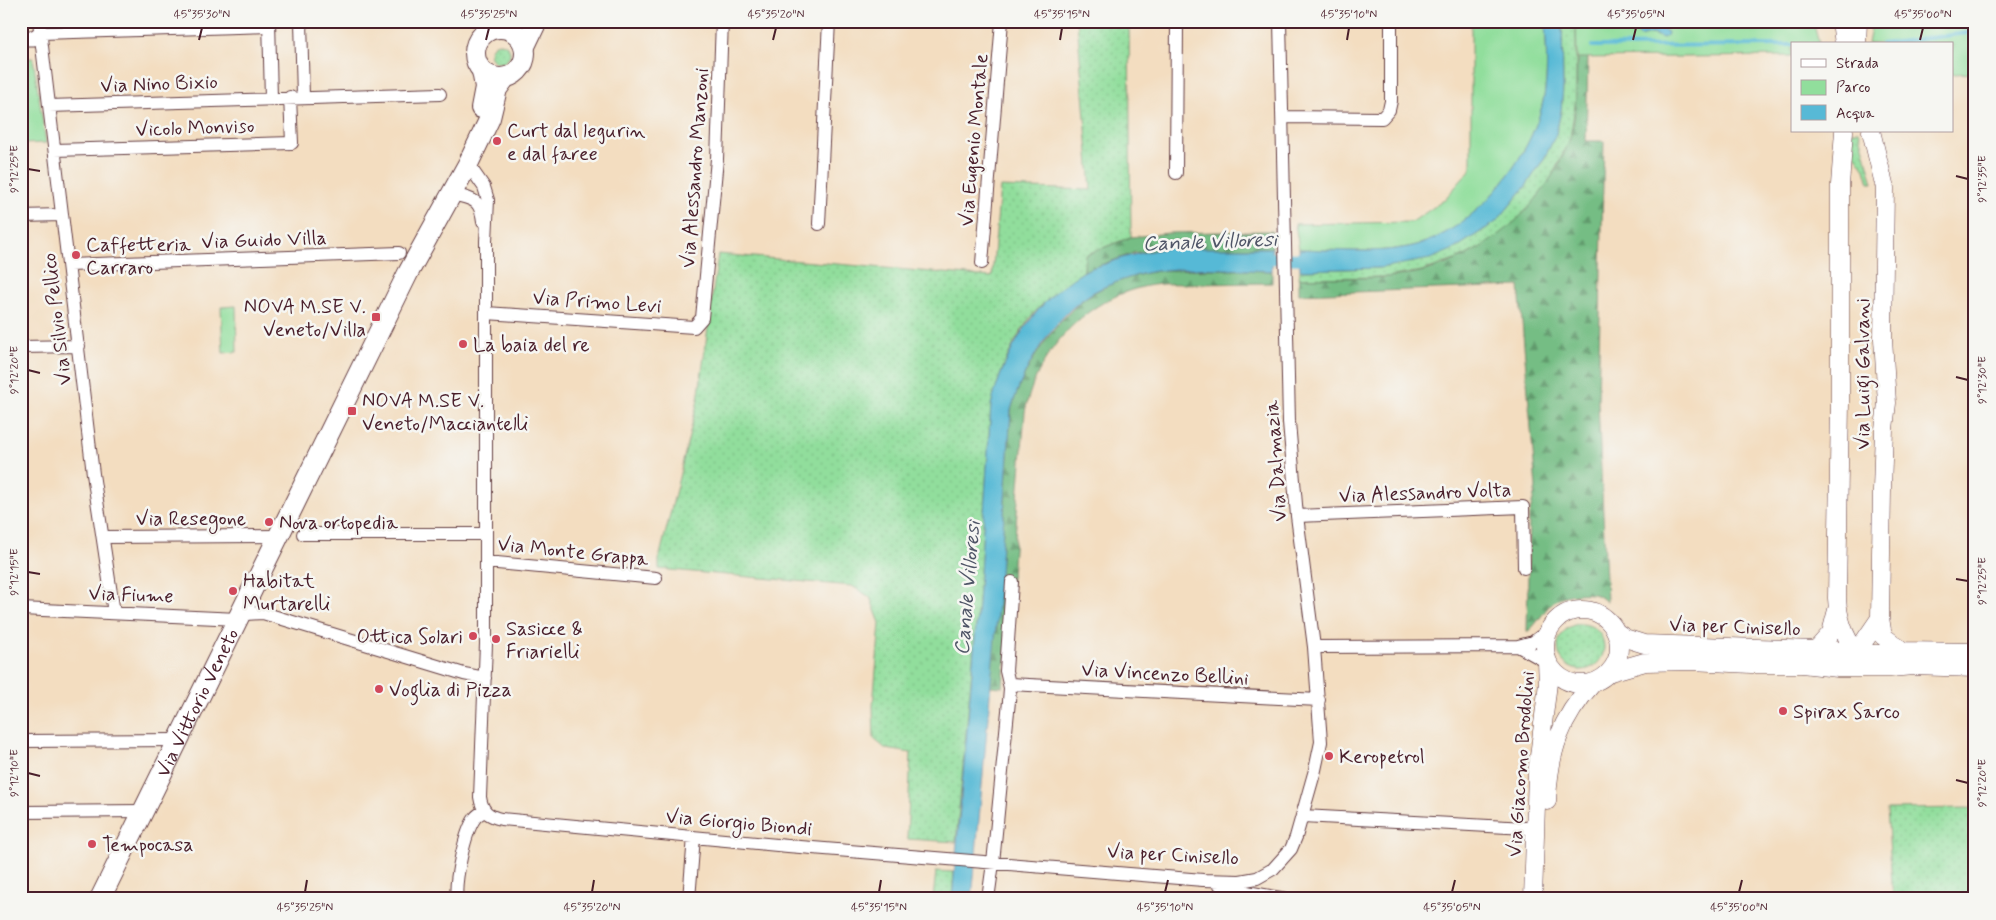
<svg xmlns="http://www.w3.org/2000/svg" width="1996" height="920" font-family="Mynerve,sans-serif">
<defs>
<pattern id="grass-dots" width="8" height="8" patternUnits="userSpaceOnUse" patternTransform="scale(1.25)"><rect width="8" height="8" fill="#91de9c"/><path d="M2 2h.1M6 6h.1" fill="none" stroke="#7fbe87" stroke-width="1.8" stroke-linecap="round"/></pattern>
<pattern id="forest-firs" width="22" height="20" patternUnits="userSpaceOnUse" patternTransform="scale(1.25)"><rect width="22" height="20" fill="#74bd84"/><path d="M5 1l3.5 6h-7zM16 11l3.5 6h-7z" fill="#61996c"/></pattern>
</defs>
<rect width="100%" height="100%" fill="#f6f6f2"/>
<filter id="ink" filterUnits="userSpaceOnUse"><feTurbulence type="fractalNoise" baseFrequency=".02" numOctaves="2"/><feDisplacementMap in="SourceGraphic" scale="10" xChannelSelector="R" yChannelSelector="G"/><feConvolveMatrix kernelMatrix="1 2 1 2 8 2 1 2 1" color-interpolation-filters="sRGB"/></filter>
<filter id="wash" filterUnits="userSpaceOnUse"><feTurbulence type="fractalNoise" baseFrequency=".0096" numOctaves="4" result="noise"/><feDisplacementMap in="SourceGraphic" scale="20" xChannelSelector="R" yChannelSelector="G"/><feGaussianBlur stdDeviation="1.12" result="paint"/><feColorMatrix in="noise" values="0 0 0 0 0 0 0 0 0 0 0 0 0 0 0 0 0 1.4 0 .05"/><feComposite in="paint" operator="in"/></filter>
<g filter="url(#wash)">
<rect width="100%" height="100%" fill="#f3ddc0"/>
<path fill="url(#grass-dots)" stroke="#6e7e64" d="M 1077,21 L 1129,21 L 1131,237 L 1085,255 L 1084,271 C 1067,283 1050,296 1036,311 C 1014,335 999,374 991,405 L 978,604 L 956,842 L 907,839 L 911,753 L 886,749 L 874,739 L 873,706 L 880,623 L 870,597 L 852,586 L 659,569 L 659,559 L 698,400 L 718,254 L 992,277 L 1000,187 L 1091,190 Z
M 1572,21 L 1576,21 L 1576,99 L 1570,140 L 1545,190 L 1510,228 L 1486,245 L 1458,259 L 1422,271 L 1387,277 L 1299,278 L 1300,270 L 1380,268 L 1454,249 L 1496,222 L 1526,186 L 1545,157 L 1556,134 L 1561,111 L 1563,87 L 1562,24 Z
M490 53a10 10 0 1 1 20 0a10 10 0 1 1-20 0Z
M 1849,131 L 1859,131 L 1873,183 L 1869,183 L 1865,169 L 1851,149 Z
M1558 647a23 23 0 1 1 46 0a23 23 0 1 1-46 0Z
M 1975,808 L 1975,899 L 1893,899 L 1887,809 Z
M 936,871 L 954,872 L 952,899 L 933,899 Z"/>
<path fill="url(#forest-firs)" stroke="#5f6e58" d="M 1588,57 L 1586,141 L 1604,141 L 1598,402 L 1607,602 C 1604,600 1600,596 1597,595 C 1587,592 1566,594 1557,599 C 1545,607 1539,623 1527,632 L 1529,516 L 1536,488 L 1519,286 L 1299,294 L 1299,278 C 1328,277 1358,279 1387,277 C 1469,271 1540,218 1569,141 C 1577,121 1576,80 1577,58 Z
M 1272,231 L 1272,248 L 1168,248 L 1134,253 L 1084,271 L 1085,255 L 1131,237 L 1169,233 Z
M 1212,269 L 1272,271 L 1272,283 C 1245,283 1218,284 1191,284 C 1179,284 1165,283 1153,285 C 1089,295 1037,349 1025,412 L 1003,687 L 990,686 L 998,604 L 1011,410 C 1021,375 1039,346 1064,318 C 1072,310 1082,299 1093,293 C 1105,286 1126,278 1139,275 C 1162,268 1188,270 1212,269 Z"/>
<path fill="#91de9c" stroke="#6e7e64" d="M 1471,21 L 1545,21 C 1546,44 1548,67 1545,90 C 1537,154 1473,235 1408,247 C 1373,254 1335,250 1299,249 L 1295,224 L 1412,222 L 1444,200 L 1471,169 Z
M 1576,21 L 1813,21 L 1819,44 L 1792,44 L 1792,56 L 1577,58 Z
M 1872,21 L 1975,21 L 1975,73 L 1952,74 L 1952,44 L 1868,44 Z
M 33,58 L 46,143 L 21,144 L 21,59 Z
M 236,306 L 237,352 L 223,353 L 221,307 Z"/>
<path fill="#57b9d6" stroke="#506c80" d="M 1545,21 L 1562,21 L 1563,87 L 1561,111 L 1556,134 L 1545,157 L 1526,186 L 1496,222 L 1454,249 L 1430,259 L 1380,268 L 1300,270 L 1299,249 C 1335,250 1373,254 1408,247 C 1473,235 1537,154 1545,90 C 1548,67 1546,44 1545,21 Z
M 1649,26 L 1656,26 L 1668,32 L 1667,36 L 1663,38 L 1651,34 L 1640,37 L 1637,33 L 1642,28 Z
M 1168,248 L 1272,248 L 1272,271 C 1232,270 1176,264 1138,275 C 1125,279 1104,286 1092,293 C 1053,317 1023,368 1011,410 L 998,604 L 972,899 L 952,899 L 978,604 L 991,405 C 1005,351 1034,301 1083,272 C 1089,268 1098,266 1105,264 C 1128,255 1144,252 1168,248 Z"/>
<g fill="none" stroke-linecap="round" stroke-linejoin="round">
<path stroke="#57b9d6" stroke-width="4" d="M 1882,44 L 1975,32
M 1592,46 L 1792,45"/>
<path stroke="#57b9d6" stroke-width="12" d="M 1255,258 L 1315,259"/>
</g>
</g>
<g filter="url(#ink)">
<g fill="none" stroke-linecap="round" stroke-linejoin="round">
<defs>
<path id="minor" d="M 39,21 L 93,474 L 114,613
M 269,21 L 271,98
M 301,21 L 303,97
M 481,21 L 482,36
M 494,21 L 499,28
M 41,33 L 269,26
M 49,106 L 440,94
M 1283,117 L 1382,118 L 1389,110 L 1391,101 L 1391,21
M 55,150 L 292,143 L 290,97
M 468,164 L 484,187 L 488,200 L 486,241 L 486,644 L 480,797 C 482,811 488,816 501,819 L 788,846 L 1203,880 L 1240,881 L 1257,878 L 1273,869 L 1291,849 L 1296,837 L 1315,770 L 1321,742 L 1314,647 L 1297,516 L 1289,422 L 1280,21
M 1176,173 L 1177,21
M 453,194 C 473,200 480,198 483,221
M 21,216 L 62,215
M 819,224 L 829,21
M 982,263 L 1002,21
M 69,265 L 399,253
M 486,313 L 694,327 L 702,318 L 717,159 L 722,21
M 21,347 L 79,346
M 1297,516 L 1523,507 L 1524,568
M 303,534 L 486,534
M 103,537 L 279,536
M 486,562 L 656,578
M 21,609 L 238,619 L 245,614 L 263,613 L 464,674 L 485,678
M 1518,646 L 1547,662
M 1314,647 L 1518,646 L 1533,642 L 1548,631
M 1009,684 L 1319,700
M 21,741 L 179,740
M 21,812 L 144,811
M 1303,816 L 1526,828
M 1220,885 L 1235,890 L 1287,899
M 457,899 C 454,882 465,831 475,818 C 477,815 481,813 484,811
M 689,899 L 694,837
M 988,899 L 993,863 L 1009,701 L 1010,688 L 1006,671 L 1012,582"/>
<path id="tertiary" d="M 21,38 L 34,38 L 41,33"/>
<path id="secondary" d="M 1841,21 L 1844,44
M 1857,44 L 1858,21
M 1844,131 L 1840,185 L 1840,402 L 1837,598 C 1838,619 1844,635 1856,653
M 1871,131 L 1885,188 L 1883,339 L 1887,403 L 1884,429 L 1882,490 L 1880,618 L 1883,636 L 1903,651
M1545 647a37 37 0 1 1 74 0a37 37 0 1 1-74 0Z
M 1616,632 L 1625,638 L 1644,644 L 1843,651 L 1864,655
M 1816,650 L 1831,633 L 1837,610
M 1856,653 L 1880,618
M 1854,654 L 1881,654 L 1903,651 L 1975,652
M 1610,672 L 1645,662 L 1692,661 L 1751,664 L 1802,664 L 1838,668 L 1890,668 L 1913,666 L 1975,668
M 1547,801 C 1549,752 1560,719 1593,683
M 1533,899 L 1537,773 L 1548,683 L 1547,662"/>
<g id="primary">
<circle cx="500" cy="53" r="25"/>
<path d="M 525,46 L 537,21"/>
<path d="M 481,108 L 485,87 L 482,71"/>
<path id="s1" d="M 100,899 L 408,273 L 468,164 L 490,118 L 497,89 L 505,78"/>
</g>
</defs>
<use href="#minor" stroke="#633c41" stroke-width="14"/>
<use href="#tertiary" stroke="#633c41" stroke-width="17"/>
<use href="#secondary" stroke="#633c41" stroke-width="19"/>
<use href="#primary" stroke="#633c41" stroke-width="22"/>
<use href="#minor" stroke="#fff" stroke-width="12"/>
<use href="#tertiary" stroke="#fff" stroke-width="15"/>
<use href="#secondary" stroke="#fff" stroke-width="18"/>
<use href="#primary" stroke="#fff" stroke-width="20"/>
</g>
</g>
<path fill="none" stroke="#4a1f2b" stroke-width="2" d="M 199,40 L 202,28M 486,40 L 489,28M 773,40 L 776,28M 1060,40 L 1062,28M 1347,40 L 1349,28M 1633,40 L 1636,28M 1920,40 L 1923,28M 28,169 L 40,171M 1956,176 L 1968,179M 28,370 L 40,373M 1956,377 L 1968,380M 28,572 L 40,574M 1956,579 L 1968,581M 28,773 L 40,776M 1956,780 L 1968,783M 305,892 L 307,880M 592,892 L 594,880M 879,892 L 881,880M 1165,892 L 1168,880M 1452,892 L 1455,880M 1739,892 L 1742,880"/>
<g fill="#d1495b" stroke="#f6f6f2" stroke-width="2">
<circle cx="497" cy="141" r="5"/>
<circle cx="76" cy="255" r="5"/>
<rect x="371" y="312" width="10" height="10" rx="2.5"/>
<circle cx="463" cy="344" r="5"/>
<rect x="347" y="406" width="10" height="10" rx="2.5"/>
<circle cx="269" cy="522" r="5"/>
<circle cx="233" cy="591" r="5"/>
<circle cx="473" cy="636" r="5"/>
<circle cx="496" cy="639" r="5"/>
<circle cx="379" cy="689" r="5"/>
<circle cx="1783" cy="711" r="5"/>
<circle cx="1329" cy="756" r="5"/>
<circle cx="92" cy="844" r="5"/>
</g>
<g text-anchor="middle" stroke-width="5" stroke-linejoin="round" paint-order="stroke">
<g font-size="20" fill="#4a1f2b" stroke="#f6f6f2">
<text transform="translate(159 83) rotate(-2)" y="7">Via Nino Bixio</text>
<text transform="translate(195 127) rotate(-2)" y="7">Vicolo Monviso</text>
<text transform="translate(973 140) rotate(-85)" y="7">Via Eugenio Montale</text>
<text transform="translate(694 168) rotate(-86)" y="7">Via Alessandro Manzoni</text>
<text transform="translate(264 239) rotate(-2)" y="7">Via Guido Villa</text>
<text transform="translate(597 301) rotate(4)" y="7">Via Primo Levi</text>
<text transform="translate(56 319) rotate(-97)" y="7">Via Silvio Pellico</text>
<text transform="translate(1862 374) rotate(-90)" y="7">Via Luigi Galvani</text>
<text transform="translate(1275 461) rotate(-94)" y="7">Via Dalmazia</text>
<text transform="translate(1425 492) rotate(-2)" y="7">Via Alessandro Volta</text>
<text x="191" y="525">Via Resegone</text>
<text transform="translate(573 551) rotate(6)" y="7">Via Monte Grappa</text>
<text transform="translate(131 594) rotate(2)" y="7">Via Fiume</text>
<text transform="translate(1735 626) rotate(2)" y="7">Via per Cinisello</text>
<text transform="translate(1165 673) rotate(3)" y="7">Via Vincenzo Bellini</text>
<text dy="7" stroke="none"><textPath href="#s1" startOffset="219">Via Vittorio Veneto</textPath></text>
<text transform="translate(1520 764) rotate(-86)" y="7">Via Giacomo Brodolini</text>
<text transform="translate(739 822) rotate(5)" y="7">Via Giorgio Biondi</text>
<text transform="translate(1173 854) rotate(3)" y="7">Via per Cinisello</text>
</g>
<g font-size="20" fill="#4a1f2b" stroke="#f6f6f2" text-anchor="start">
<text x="507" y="137">Curt dal legurin<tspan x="507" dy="23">e dal faree</tspan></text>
<text x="86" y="251">Caffetteria<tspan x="86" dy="23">Carraro</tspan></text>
<text x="366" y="313" text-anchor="end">NOVA M.SE V.<tspan x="366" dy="23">Veneto/Villa</tspan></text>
<text x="473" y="351">La baia del re</text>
<text x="362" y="407">NOVA M.SE V.<tspan x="362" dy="23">Veneto/Macciantelli</tspan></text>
<text x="279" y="529">Nova ortopedia</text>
<text x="243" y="587">Habitat<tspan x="243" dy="23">Murtarelli</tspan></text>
<text x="506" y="635">Sasicce &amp;<tspan x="506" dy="23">Friarielli</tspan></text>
<text x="463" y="643" text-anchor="end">Ottica Solari</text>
<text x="389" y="696">Voglia di Pizza</text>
<text x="1793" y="718">Spirax Sarco</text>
<text x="1339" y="763">Keropetrol</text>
<text x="102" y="851">Tempocasa</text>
</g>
<g font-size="21" font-style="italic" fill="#4f5567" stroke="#f6f6f2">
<text transform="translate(1210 241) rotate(-2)" y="7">Canale Villoresi</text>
<text transform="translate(967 588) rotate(-85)" y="7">Canale Villoresi</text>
</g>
</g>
<rect width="1996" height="920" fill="none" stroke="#f6f6f2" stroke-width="55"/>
<rect x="1791" y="42" width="162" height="90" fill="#f6f6f2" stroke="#b1a0a2"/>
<rect x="1801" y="59" width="25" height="8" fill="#ffffff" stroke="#b1a0a2"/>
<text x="1836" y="68" font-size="15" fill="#4a1f2b">Strada</text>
<rect x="1801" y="80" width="25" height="15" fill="#91de9c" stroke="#b1a0a2"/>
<text x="1836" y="92" font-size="15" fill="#4a1f2b">Parco</text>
<rect x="1801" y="105" width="25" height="15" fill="#57b9d6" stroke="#b1a0a2"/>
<text x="1836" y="118" font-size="15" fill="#4a1f2b">Acqua</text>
<rect x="28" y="28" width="1940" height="864" fill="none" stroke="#4a1f2b" stroke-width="2"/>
<g font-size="12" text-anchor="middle" fill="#4a1f2b">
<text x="202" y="18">45°35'30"N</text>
<text x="489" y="18">45°35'25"N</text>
<text x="776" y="18">45°35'20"N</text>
<text x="1062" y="18">45°35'15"N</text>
<text x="1349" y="18">45°35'10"N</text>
<text x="1636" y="18">45°35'05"N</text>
<text x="1923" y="18">45°35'00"N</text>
<text transform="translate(14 169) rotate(-90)" y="4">9°12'25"E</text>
<text transform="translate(1982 179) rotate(-90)" y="4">9°12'35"E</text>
<text transform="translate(14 370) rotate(-90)" y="4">9°12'20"E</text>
<text transform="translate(1982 380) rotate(-90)" y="4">9°12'30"E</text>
<text transform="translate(14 572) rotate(-90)" y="4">9°12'15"E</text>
<text transform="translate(1982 581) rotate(-90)" y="4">9°12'25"E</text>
<text transform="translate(14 773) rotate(-90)" y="4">9°12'10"E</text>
<text transform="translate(1982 783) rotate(-90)" y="4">9°12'20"E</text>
<text x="305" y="911">45°35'25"N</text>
<text x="592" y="911">45°35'20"N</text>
<text x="879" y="911">45°35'15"N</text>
<text x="1165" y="911">45°35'10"N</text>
<text x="1452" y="911">45°35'05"N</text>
<text x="1739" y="911">45°35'00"N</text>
</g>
</svg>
